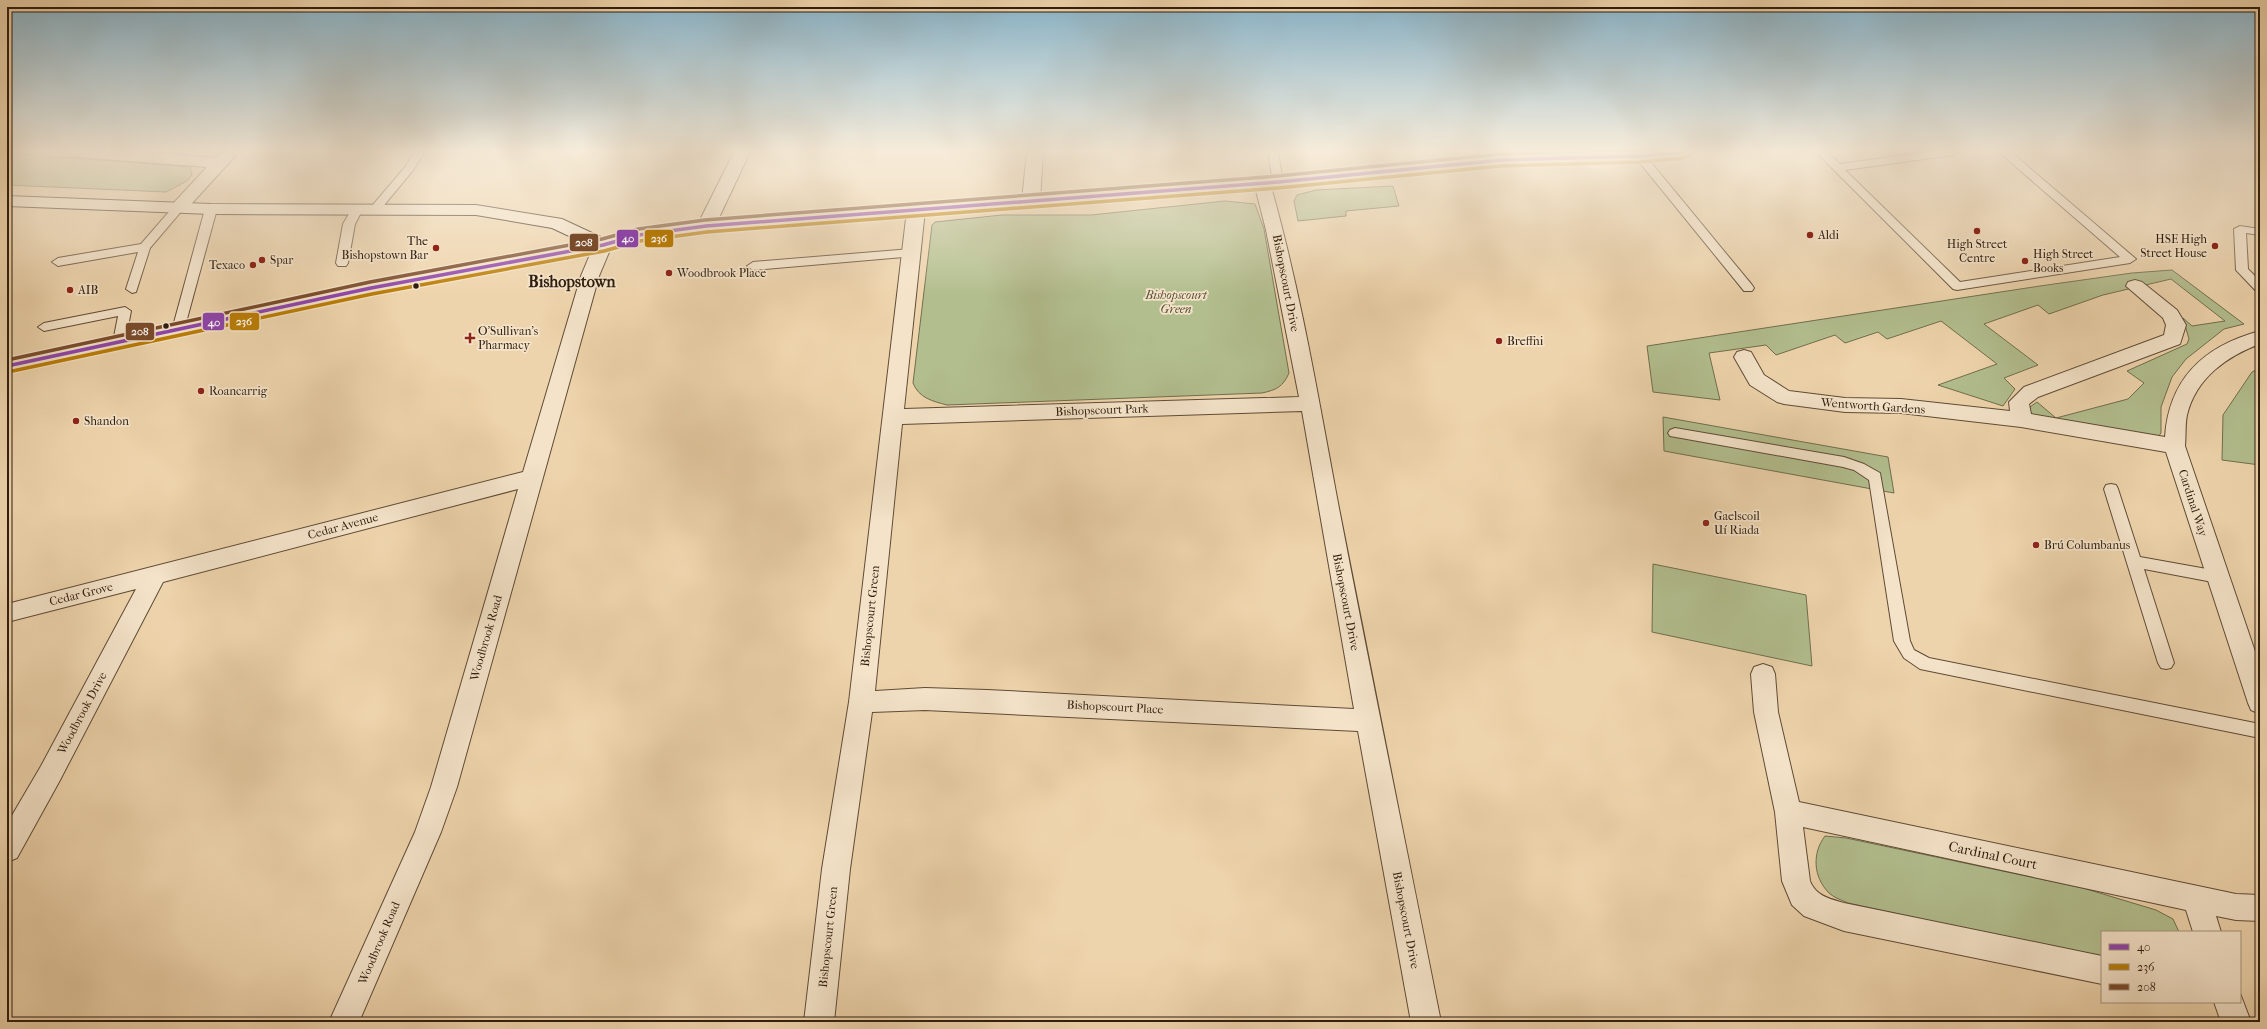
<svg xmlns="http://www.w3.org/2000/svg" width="2267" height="1029" font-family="'IM FELL French Canon',serif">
<rect width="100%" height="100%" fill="#eed4ac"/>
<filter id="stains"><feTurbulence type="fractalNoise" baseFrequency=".005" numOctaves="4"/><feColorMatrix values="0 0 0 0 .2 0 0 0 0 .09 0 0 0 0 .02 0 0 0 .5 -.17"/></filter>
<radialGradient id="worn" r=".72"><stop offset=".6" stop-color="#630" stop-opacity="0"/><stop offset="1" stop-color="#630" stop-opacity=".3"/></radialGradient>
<path fill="#b2be8e" stroke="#706e4e" d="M 7,153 L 190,167 L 192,175 L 187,181 L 166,192 L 7,185 Z
M 1393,186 L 1399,206 L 1346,211 L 1346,216 L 1298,221 L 1294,201 L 1297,195 L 1316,190 Z
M 1225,201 L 1255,204 L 1264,229 L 1289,373 C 1283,387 1276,390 1262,393 L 947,405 C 932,401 919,398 913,383 L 932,225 L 935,222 L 1002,215 L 1091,215 Z
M 2172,270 L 2244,324 L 2224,329 L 2186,359 L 2172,377 L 2161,407 L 2161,433 L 2154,442 L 2039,419 L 2028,412 L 2030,407 L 2037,402 L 2056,418 L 2128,399 L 2144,383 L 2127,371 L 2187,344 L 2189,339 L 2183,318 L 2192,326 L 2225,321 L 2171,279 L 2103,295 L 2049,314 L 2038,305 L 1984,324 L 2038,365 L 2004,378 L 2015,389 L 2003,406 L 1938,385 L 1997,364 L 1941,321 L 1887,339 L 1878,332 L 1845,343 L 1835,335 L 1776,355 L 1766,345 L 1709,353 L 1720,400 L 1653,392 L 1647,346 L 2040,286 L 2132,273 Z
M 2260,368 L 2260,465 L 2222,460 L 2223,415 L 2252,372 Z
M 1663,417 L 1888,457 L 1894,493 L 1664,451 Z
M 1653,564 L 1806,595 L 1812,666 L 1652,632 Z
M 1825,836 L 1846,838 L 2083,888 L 2156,910 L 2173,919 L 2179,932 L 2102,932 L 2102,958 L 1848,903 C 1842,900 1834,898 1829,893 C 1813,877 1812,853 1825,836 Z"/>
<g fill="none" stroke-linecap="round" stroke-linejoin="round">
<defs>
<path id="lane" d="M 414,152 L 424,152 L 414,169 L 380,210 L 372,210 L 370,208 L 372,206 L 406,166 Z
M 1268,152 L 1278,152 L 1283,182 L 1282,184 L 1274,184 L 1273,182 Z
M 1816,152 L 1827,152 L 1840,164 L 1929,152 L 1959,152 L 1954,155 L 1845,170 L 1960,282 L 2120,257 L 1999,152 L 2011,152 L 2136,259 L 2130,263 L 1957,290 L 1953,289 Z
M 1640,153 L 1644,154 L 1752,285 L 1754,288 L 1752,291 L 1744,291 L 1636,158 L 1635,156 Z
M 178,205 L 184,208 L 150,248 L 136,292 L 132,293 L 126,289 L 138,252 L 58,266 L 52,262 L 58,258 L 141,244 L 174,206 Z
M 211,206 L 217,209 L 184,330 L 182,333 L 174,333 L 172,330 L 205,209 Z
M 357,206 L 363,209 L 355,224 L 348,263 L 346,266 L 338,266 L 336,263 L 343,224 L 353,207 Z
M 2240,226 L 2260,229 L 2260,235 L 2246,233 L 2248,269 L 2260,281 L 2260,292 L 2256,291 L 2236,270 L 2234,229 Z
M 911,249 L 917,253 L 915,256 L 753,270 L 747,266 L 753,262 Z
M 125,307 L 131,311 L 125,342 L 119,346 L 113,342 L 118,316 L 44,331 L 38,327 L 44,323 Z
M 1675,428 L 1844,457 L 1864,464 L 1880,473 L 1910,641 L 1914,650 L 1929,658 L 2260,724 L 2260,738 L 1920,669 L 1904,658 L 1894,641 L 1869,480 L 1854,470 L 1843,467 L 1670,436 L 1668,433 L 1670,430 Z
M 2111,484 L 2116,485 L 2118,489 L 2140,557 L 2218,571 L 2223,573 L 2225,577 L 2223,581 L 2218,583 L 2144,569 L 2174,663 L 2171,668 L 2166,669 L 2161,668 L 2158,663 L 2104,489 L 2106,485 Z"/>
<path id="street" d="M 70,152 L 146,152 L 216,158 L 221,152 L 232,152 L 235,156 L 184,212 L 172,212 L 169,208 L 207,167 L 78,157 L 72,156 Z
M 734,152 L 750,152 L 715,226 L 712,230 L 700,230 L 697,226 Z
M 1027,152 L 1043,152 L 1040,200 L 1037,204 L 1025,204 L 1022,200 Z
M 1433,152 L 1449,152 L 1454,165 L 1452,169 L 1440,169 Z
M 1262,178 L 1268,179 L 1270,183 C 1300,288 1318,396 1338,503 C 1371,676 1407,849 1441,1022 L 1411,1022 L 1358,731 L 925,710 L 872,712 L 850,869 L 834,1022 L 804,1022 L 822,869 L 849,702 L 907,210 L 910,206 L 922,206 L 925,210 L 904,409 L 1299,397 L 1266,230 L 1254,183 L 1256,179 ZM 1302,411 L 1354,709 L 987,690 L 925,688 L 875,691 L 902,424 Z
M 603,239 L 609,241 L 612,245 L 599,276 L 457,787 L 441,832 L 359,1022 L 329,1022 L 415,832 L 431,787 L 518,489 L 163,582 L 59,782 L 17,858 L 7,862 L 7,824 L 41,766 L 136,589 L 7,622 L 7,604 L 523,472 L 581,276 L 594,245 L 597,241 Z
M 2135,280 L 2142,282 L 2177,310 L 2186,325 L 2180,344 L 2038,397 L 2029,404 L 2031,414 L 2165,437 C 2169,378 2204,346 2260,331 L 2260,344 C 2227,356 2196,378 2187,415 C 2185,424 2186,436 2185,446 L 2260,666 L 2260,714 L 2251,710 L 2248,703 L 2166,452 L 2021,427 L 1901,413 L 1845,412 L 1784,404 L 1777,402 L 1750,385 L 1734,357 L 1737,352 L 1744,350 L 1751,352 L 1764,375 L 1789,391 L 1845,398 L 1901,399 L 2010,411 L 2009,402 L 2024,387 L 2164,335 L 2166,325 L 2163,318 L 2126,286 L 2128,282 Z
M 1763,664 L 1772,667 L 1775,674 L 1778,712 L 1799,802 L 2236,894 L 2260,895 L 2260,921 L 2236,920 L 2216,916 L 2221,932 L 2193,932 L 2186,910 L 1803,827 L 1810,881 C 1816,896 1830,899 1844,903 L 2102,956 L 2102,984 L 1844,931 L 1804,916 L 1792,905 L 1782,881 L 1775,812 L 1754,712 L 1751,674 L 1754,667 Z
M 2240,993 L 2251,1022 L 2221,1022 L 2214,1002 L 2240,1002 Z"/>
<path id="secondary" d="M 1596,152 L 1691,152 L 1689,156 L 1683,157 L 1640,161 L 1501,165 L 1278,187 L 706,231 L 640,240 L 603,251 L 371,294 L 7,373 L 7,359 L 371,282 L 584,243 L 552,228 L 476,215 L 211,214 L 7,206 L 7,196 L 211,204 L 476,205 L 562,219 L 605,239 L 639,230 L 706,221 L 1278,177 L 1501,155 Z"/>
</defs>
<use href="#lane" stroke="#5f4b36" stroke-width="2"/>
<use href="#street" stroke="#5f4b36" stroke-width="2"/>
<use href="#secondary" stroke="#2f1d0e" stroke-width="2"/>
<use href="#lane" fill="#f4e3c9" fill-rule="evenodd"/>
<use href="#street" fill="#f4e3c9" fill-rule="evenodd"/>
<use href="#secondary" fill="#f4e3c9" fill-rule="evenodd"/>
<defs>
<path id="bus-1" d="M 7,366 L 371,288 L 603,245 L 639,235 L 706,226 L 1278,182 L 1501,160 L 1640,156 L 1680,152"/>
<path id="bus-2" d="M 8,372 L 372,294 L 604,251 L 640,241 L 707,232 L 1278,188 L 1501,166 L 1640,162 L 1684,158"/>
<path id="bus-3" d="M 7,360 L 370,282 L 602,239 L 638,229 L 705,220 L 1277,176 L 1500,154 L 1560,152"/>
</defs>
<use href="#bus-1" stroke="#f4e3c9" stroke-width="6"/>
<use href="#bus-2" stroke="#f4e3c9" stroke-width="6"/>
<use href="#bus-3" stroke="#f4e3c9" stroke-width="6"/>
<use href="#bus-1" stroke="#8e44ad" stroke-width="3.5"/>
<use href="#bus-2" stroke="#bb7d04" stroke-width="3.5"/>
<use href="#bus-3" stroke="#7a4b2a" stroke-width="3.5"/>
</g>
<linearGradient id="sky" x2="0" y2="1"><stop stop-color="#89b6cd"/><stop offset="0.51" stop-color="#f7ecda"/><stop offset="1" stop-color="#f7ecda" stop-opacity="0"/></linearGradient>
<rect width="2267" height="296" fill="url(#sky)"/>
<g fill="#8f2418" stroke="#f4e3c9" stroke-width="1.5">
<circle cx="1977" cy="231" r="4"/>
<circle cx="1810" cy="235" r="4"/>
<circle cx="2215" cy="246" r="4"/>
<circle cx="436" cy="248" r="4"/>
<circle cx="262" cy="260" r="4"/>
<circle cx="2025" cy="261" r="4"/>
<circle cx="253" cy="265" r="4"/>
<circle cx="669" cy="273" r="4"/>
<circle cx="70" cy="290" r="4"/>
<path d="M468 332h4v4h4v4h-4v4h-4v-4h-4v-4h4z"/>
<circle cx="1499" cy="341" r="4"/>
<circle cx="201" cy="391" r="4"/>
<circle cx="76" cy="421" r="4"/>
<circle cx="1706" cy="523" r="4"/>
<circle cx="2036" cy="545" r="4"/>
</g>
<g fill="#2f1d0e" stroke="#f4e3c9" stroke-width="1.5">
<circle cx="416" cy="286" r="3.5"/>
<circle cx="166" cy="326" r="3.5"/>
</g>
<g text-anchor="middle" stroke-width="3.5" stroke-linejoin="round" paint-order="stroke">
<g font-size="12" fill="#2f1d0e" stroke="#f4e3c9" text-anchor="start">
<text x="1818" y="239">Aldi</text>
<text x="2207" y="243" text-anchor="end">HSE High<tspan x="2207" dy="14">Street House</tspan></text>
<text x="428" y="245" text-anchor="end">The<tspan x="428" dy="14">Bishopstown Bar</tspan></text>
<text x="1977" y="248" text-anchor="middle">High Street<tspan x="1977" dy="14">Centre</tspan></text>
<text x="2033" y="258">High Street<tspan x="2033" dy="14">Books</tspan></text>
<text x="270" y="264">Spar</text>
<text x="245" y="269" text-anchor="end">Texaco</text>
<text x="677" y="277">Woodbrook Place</text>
<text x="78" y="294">AIB</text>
<text x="478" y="335">O'Sullivan's<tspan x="478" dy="14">Pharmacy</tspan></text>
<text x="1507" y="345">Breffni</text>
<text x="209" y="395">Roancarrig</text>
<text x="84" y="425">Shandon</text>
<text x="1714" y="520">Gaelscoil<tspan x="1714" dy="14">Uí Riada</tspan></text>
<text x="2044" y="549">Brú Columbanus</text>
</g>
<g font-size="12" fill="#2f1d0e" stroke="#f4e3c9">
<text transform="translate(1286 283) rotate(79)" y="4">Bishopscourt Drive</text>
<text transform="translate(1873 406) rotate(4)" y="4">Wentworth Gardens</text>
<text transform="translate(1102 410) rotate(-2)" y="4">Bishopscourt Park</text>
<text transform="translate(2193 503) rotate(72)" y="4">Cardinal Way</text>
<text transform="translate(343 526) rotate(-15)" y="4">Cedar Avenue</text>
<text transform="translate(81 594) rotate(-14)" y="4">Cedar Grove</text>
<text transform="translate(1346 602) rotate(79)" y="4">Bishopscourt Drive</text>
<text transform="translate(870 616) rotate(-84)" y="4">Bishopscourt Green</text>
<text transform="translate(486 638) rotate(-74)" y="4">Woodbrook Road</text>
<text transform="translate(1115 707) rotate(3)" y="4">Bishopscourt Place</text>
<text transform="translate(82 713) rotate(-62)" y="4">Woodbrook Drive</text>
<text transform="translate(1406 920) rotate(79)" y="4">Bishopscourt Drive</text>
<text transform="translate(828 937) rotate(-84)" y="4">Bishopscourt Green</text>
<text transform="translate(379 943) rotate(-67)" y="4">Woodbrook Road</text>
</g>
<g font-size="12" font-style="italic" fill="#564d34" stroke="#f4e3c9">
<text x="1176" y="299">Bishopscourt<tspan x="1176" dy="14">Green</tspan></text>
</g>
<g font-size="14" fill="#2f1d0e" stroke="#f4e3c9">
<text transform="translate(1993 855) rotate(12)" y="5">Cardinal Court</text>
</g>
<g font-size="16" font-weight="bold" fill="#2f1d0e" stroke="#f4e3c9">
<text x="572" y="287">Bishopstown</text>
</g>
</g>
<g stroke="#f4e3c9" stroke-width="1.5">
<rect x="616" y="229" width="23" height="19" rx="4" fill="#8e44ad"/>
<rect x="644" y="229" width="30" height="19" rx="4" fill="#bb7d04"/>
<rect x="569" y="233" width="30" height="19" rx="4" fill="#7a4b2a"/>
<rect x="229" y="312" width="31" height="19" rx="4" fill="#bb7d04"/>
<rect x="202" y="312" width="23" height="19" rx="4" fill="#8e44ad"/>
<rect x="125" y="322" width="30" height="19" rx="4" fill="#7a4b2a"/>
</g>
<g font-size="11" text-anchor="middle" font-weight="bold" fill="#fff">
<text x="628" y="242">40</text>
<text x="659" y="242">236</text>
<text x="584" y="246">208</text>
<text x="244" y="325">236</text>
<text x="214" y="326">40</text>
<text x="140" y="335">208</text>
</g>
<rect width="2267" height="1029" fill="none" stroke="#eed4ac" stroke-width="24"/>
<rect x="8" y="8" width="2251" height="1013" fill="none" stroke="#2f1d0e" stroke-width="2"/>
<rect x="12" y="12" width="2243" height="1005" fill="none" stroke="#2f1d0e"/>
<rect x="2101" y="931" width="140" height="72" fill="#f4e3c9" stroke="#a5947e"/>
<rect x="2109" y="944" width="20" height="6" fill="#8e44ad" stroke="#a5947e"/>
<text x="2137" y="951" font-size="12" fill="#2f1d0e">40</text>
<rect x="2109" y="964" width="20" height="6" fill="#bb7d04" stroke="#a5947e"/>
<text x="2137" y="971" font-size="12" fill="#2f1d0e">236</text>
<rect x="2109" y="984" width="20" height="6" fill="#7a4b2a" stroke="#a5947e"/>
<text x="2137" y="991" font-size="12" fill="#2f1d0e">208</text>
<rect width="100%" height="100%" filter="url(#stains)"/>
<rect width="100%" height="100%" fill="url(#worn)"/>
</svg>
